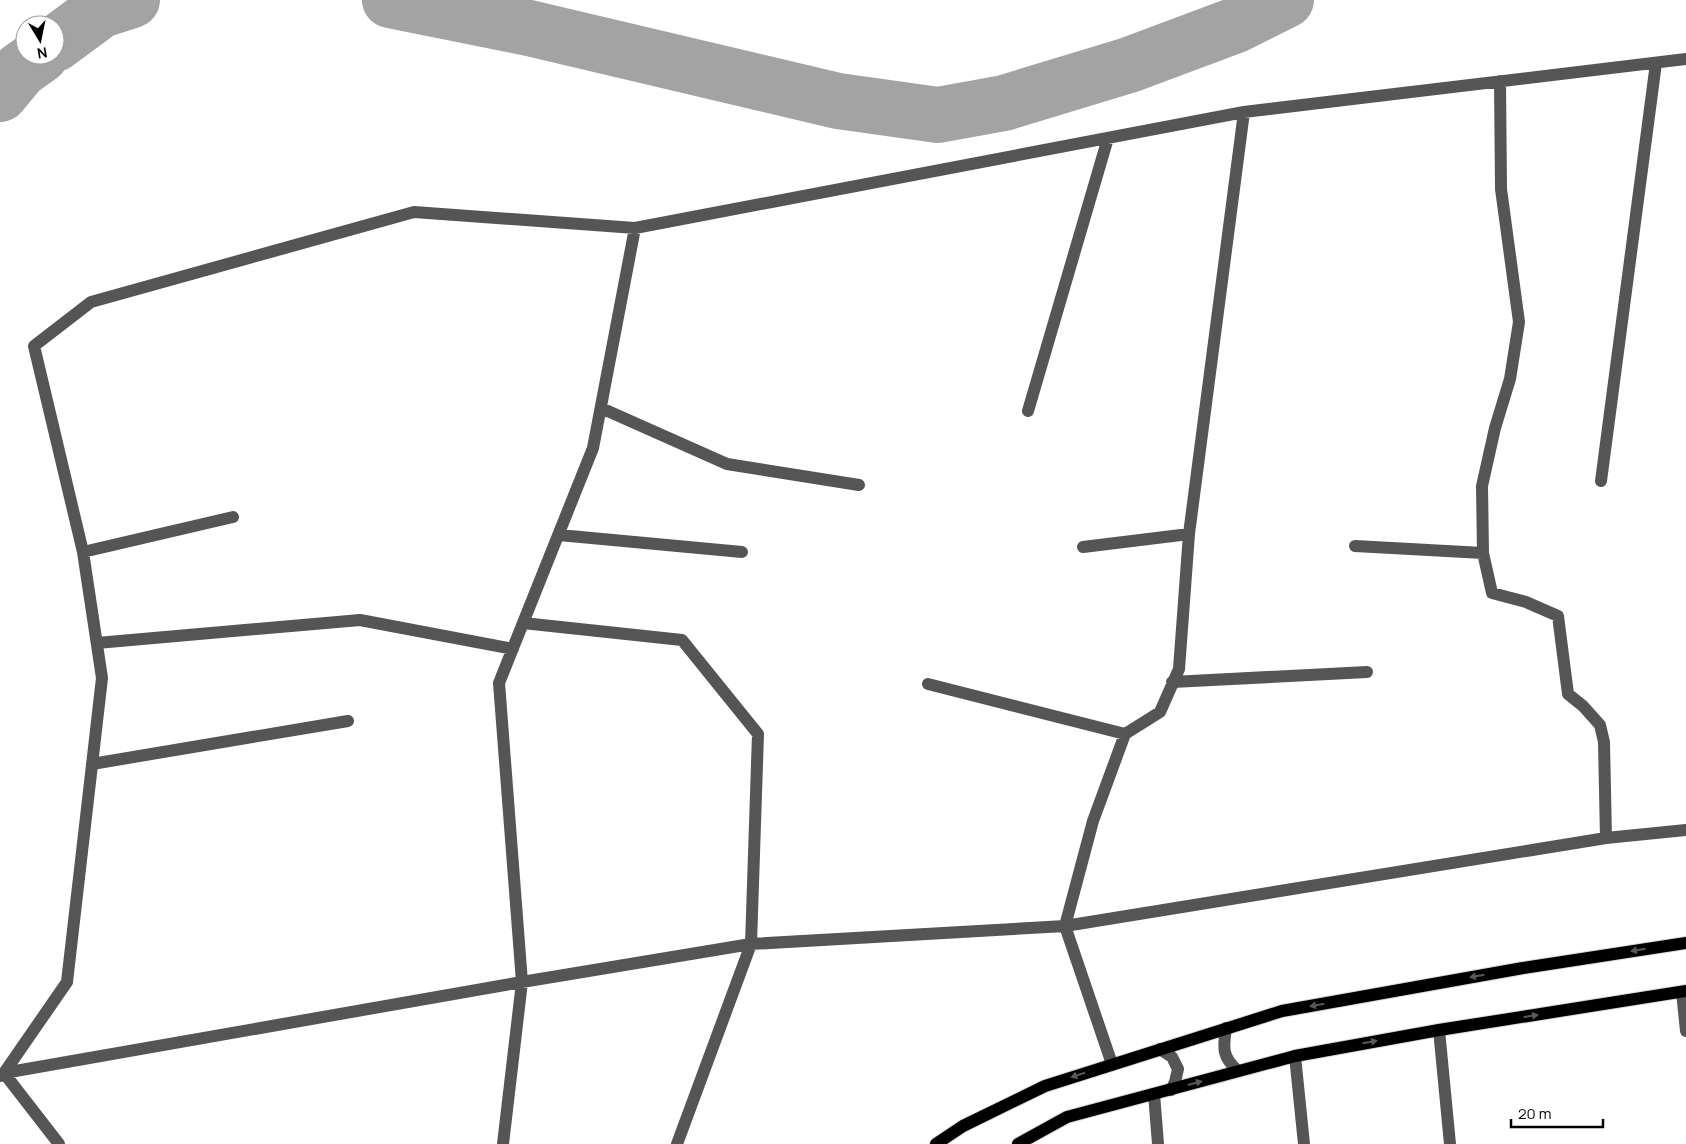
<svg xmlns="http://www.w3.org/2000/svg" width="1686" height="1144" font-family="Manrope,sans-serif">
<rect width="100%" height="100%" fill="#fff"/>
<g fill="none" stroke-linecap="round" stroke-linejoin="round">
<path stroke="#a3a3a3" stroke-width="56" d="M 390,0 L 529,28 L 838,101 L 938,115 L 1004,103 L 1129,65 L 1236,25 L 1286,0
M 55,44 L 101,10 L 132,0
M 0,94 L 20,70 L 41,55"/>
<defs>
<path id="major" d="M 936,1144 L 963,1126 L 1045,1086 L 1282,1011 L 1523,968 L 1686,943
M 1018,1144 L 1067,1117 L 1295,1056 L 1439,1030 L 1686,991"/>
</defs>
<use href="#major" stroke="#dbdbdb" stroke-width="14"/>
<path stroke="#555" stroke-width="12" d="M 1500,81 L 1501,189 L 1519,322 L 1510,379 L 1495,428 L 1482,486 L 1483,553 L 1492,593 L 1526,602 L 1558,616 L 1568,694 L 1583,706 L 1600,725 L 1604,742 L 1606,838
M 601,408 L 727,464 L 859,485
M 1028,411 L 1108,138
M 1601,481 L 1656,63
M 559,535 L 742,552
M 1355,546 L 1483,553
M 1083,547 L 1189,534
M 83,552 L 233,517
M 97,643 L 360,620 L 513,649
M 1172,682 L 1367,672
M 928,684 L 1125,734
M 92,764 L 348,721
M 1682,992 L 1686,1031
M 1226,1028 C 1223,1048 1222,1057 1238,1071
M 1439,1030 L 1450,1144
M 1160,1049 L 1172,1057 L 1178,1069 L 1175,1082 L 1171,1090
M 1295,1056 L 1304,1144
M 1112,1064 L 1065,926 L 1093,821 L 1125,734 L 1160,712 L 1179,669 L 1189,534 L 1244,112
M 0,1076 L 4,1073 L 522,982 L 751,944 L 758,734 L 682,640 L 523,623
M 1154,1094 L 1158,1144
M 59,1144 L 4,1073 L 67,982 L 102,678 L 83,552 L 34,346 L 91,302 L 414,212 L 635,228 L 1244,112 L 1686,59
M 503,1144 L 522,982 L 499,683 L 593,448 L 635,228
M 677,1144 L 751,944 L 1065,926 L 1606,838 L 1686,830"/>
<use href="#major" stroke="#000" stroke-width="12"/>
</g>
<defs><path id="oneway-solid" d="M-6-.8H1V-3.2L6.5 0L1 3.2V.8H-6Z" transform="scale(1.25)"/></defs>
<g fill="#595959">
<use href="#oneway-solid" transform="translate(1638 950) rotate(171)"/>
<use href="#oneway-solid" transform="translate(1477 976) rotate(170)"/>
<use href="#oneway-solid" transform="translate(1317 1005) rotate(170)"/>
<use href="#oneway-solid" transform="translate(1531 1016) rotate(-9)"/>
<use href="#oneway-solid" transform="translate(1370 1042) rotate(-10)"/>
<use href="#oneway-solid" transform="translate(1078 1075) rotate(162)"/>
<use href="#oneway-solid" transform="translate(1195 1083) rotate(-15)"/>
</g>
<g transform="translate(40 40) rotate(170)"><circle r="24" fill="#ffffff" stroke="#999999"/>
<path d="M0-4L9 19L0 12L-9 19Z" fill="#000000"/>
<text y="-8" font-size="14" font-weight="bold" text-anchor="middle" fill="#000000">N</text>
</g>
<path d="M1511 1119v8h92v-8" fill="none" stroke="#000000" stroke-width="2.5"/>
<text x="1518" y="1119" font-size="15" fill="#000000" stroke="#ffffff" stroke-width="4" paint-order="stroke">20 m</text>
</svg>
